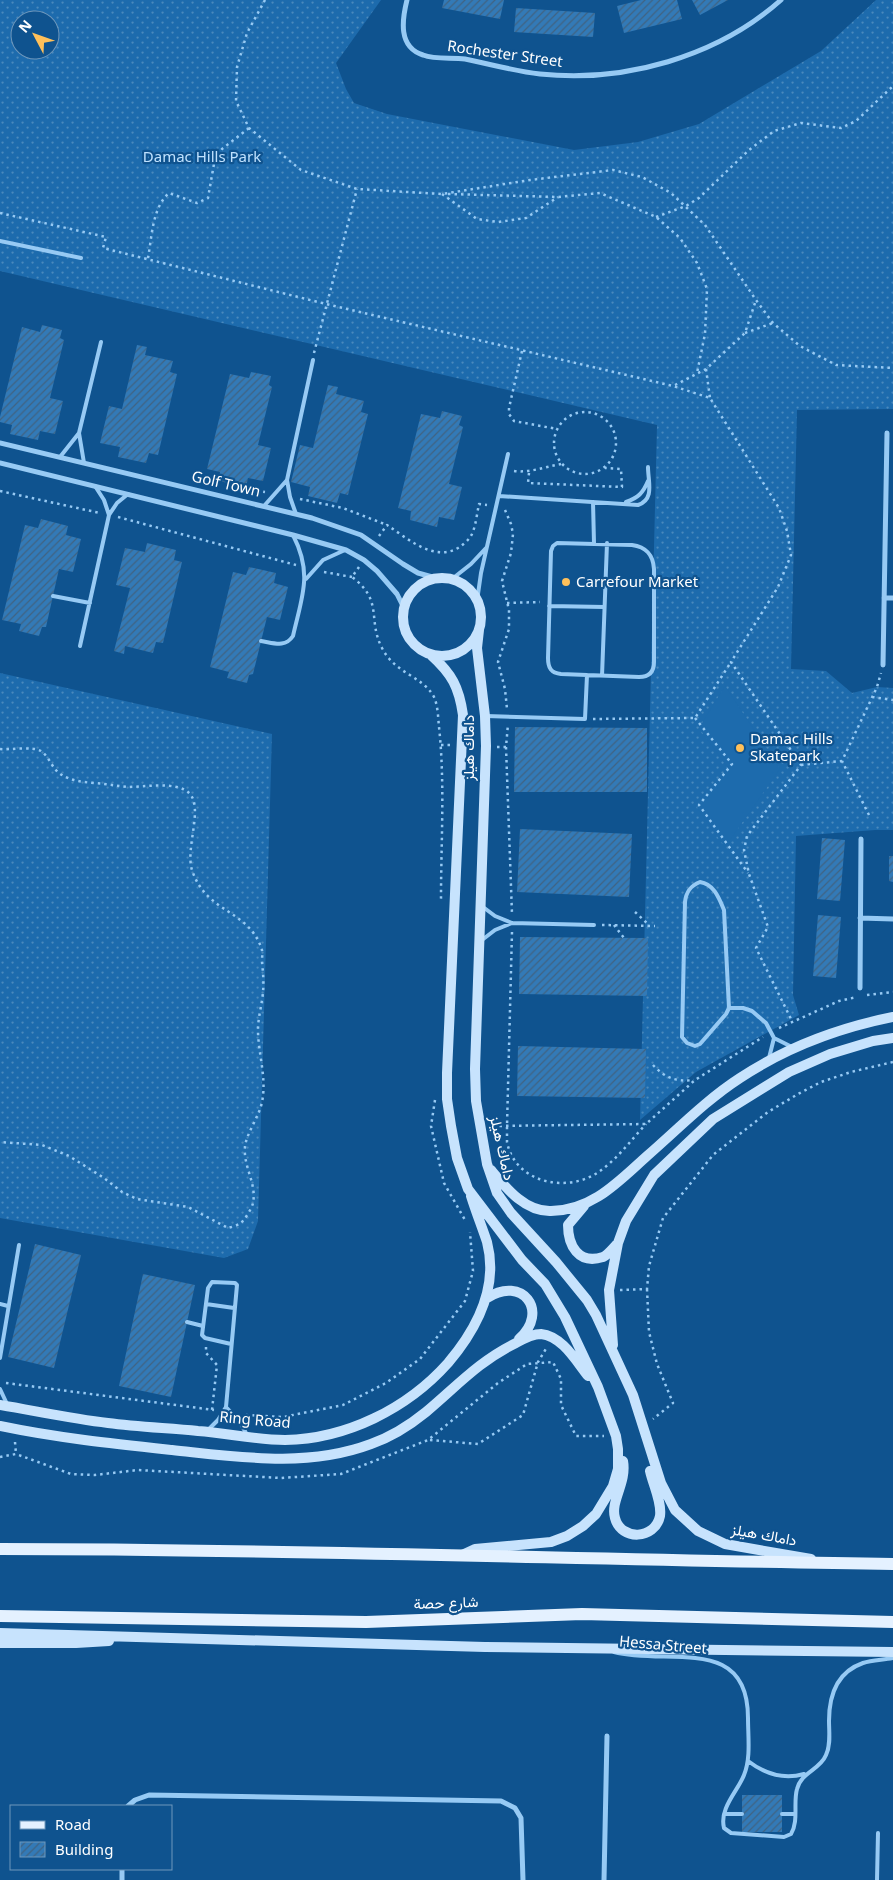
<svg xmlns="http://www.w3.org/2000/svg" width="893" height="1880" font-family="'Noto Sans',Vazirmatn,sans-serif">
<defs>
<pattern id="grass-dots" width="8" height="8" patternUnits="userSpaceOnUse" patternTransform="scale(1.25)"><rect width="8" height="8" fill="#1d6bad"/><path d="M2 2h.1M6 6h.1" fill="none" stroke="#4a89bd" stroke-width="1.8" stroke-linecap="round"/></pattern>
<pattern id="building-hatch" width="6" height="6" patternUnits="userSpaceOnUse" patternTransform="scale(1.25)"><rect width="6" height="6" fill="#337ab7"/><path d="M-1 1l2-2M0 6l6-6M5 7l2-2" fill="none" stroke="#406382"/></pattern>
</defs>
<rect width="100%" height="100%" fill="#0f538f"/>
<path fill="url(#grass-dots)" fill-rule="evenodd" d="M 0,0 L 381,0 L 336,63 L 346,89 L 354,103 L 387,114 L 574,150 L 638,142 L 699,124 L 821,51 L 876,0 L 893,0 L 893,409 L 797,410 L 791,669 L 826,671 L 852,693 L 877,687 L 893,688 L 893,830 L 875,830 L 796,836 L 793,995 L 799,1015 L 696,1072 L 640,1120 L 657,425 L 0,271 ZM 20,20 L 50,20 L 50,50 L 20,50 Z
M 0,673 L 272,734 L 258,1221 L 248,1249 L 224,1258 L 0,1218 Z"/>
<path fill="#1d6bad" d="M 725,686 L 780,769 L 725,847 L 697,808 L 728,768 L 699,728 Z"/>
<path fill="url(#building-hatch)" d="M 444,0 L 504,0 L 500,19 L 442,8 Z
M 641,0 L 677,0 L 682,19 L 624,33 L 617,6 Z
M 692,0 L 728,0 L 700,15 Z
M 516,8 L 595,13 L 593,37 L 514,32 Z
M 42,325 L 62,330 L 60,338 L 64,340 L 50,398 L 63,401 L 55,434 L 40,431 L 38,440 L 10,434 L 12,425 L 0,422 L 0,417 L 22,327 L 40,332 Z
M 137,345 L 147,347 L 145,355 L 173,361 L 170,372 L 177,374 L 158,455 L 149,453 L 146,463 L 118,457 L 120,447 L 100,443 L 109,406 L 122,409 Z
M 251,372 L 271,376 L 269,385 L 272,387 L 258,445 L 271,448 L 263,481 L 248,478 L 246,487 L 219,481 L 220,472 L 207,469 L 230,374 L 249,378 Z
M 328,385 L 338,387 L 336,394 L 364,401 L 361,412 L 368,414 L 348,495 L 340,493 L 337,503 L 308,496 L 310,487 L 291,482 L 300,445 L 313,448 Z
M 442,411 L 462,416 L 459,425 L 463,427 L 449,484 L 462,487 L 454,520 L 439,517 L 437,527 L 410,520 L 411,511 L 398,508 L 421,414 L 440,418 Z
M 41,519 L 68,526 L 66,535 L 81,539 L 73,572 L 59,569 L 46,627 L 42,627 L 39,636 L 19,631 L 21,624 L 2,620 L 25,525 L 38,528 Z
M 147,543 L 176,550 L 174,560 L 182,562 L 163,643 L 156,642 L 153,653 L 125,646 L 124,654 L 114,651 L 130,588 L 116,585 L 125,548 L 145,552 Z
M 249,567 L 276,573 L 274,583 L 288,587 L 280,620 L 267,617 L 253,674 L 249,675 L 247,683 L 227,678 L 229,672 L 210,667 L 233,572 L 246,575 Z
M 515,727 L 647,728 L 647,792 L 514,792 Z
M 520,829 L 632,834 L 629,897 L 517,892 Z
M 822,838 L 845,840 L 840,901 L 817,899 Z
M 889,856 L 893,856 L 893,882 L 889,881 Z
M 818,915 L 841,917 L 836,978 L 813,976 Z
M 520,937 L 648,938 L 647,996 L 519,994 Z
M 518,1046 L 646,1049 L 645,1098 L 517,1096 Z
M 35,1244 L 81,1255 L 54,1368 L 8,1357 Z
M 143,1274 L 195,1285 L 171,1397 L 119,1386 Z
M 742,1795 L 782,1795 L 782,1832 L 742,1832 Z"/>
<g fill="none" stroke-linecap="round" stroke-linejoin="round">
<path stroke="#97caf4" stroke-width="2.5" stroke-dasharray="2.5 4" stroke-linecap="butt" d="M 265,0 L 247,33 L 237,67 L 236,101 L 249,128 L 301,170 L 357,189 L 442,194 L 530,180 L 613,170 L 642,177 L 671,193 L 705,225 L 756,300 L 773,323 L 800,346 L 836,365 L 893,368
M 442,194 L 477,219 L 498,222 L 526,218 L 558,197
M 448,194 L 558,197 L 600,193 L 656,217 L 680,238 L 697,263 L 707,289 L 705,334 L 697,373
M 0,213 L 106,237 L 103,248 L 326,304 L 673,386 L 710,398 L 779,508 L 787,531 L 791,555 L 778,587 L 731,662 L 801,765 L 747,836 L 744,850 L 749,874 L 768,927 L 756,948 L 792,1021
M 656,217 L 686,206 L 699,198 L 749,150 L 774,131 L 801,123 L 841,128 L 856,121 L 893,86
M 148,258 C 152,237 152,208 169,193 L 197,203 L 208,198 L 215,158 L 222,149 L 249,128
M 745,333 L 773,323
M 522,351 L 509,408 L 509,414 L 514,421 L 557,429
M 314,353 L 357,189
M 706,369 L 710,398
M 675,385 L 706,369 L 745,333 L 756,300
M554 443a31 31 0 1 1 62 0a31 31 0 1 1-62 0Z
M 514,471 C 530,473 544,467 561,464
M 529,473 L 528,483 L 622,487 L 621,469 L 605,468
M 231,487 L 265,492
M 0,491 L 100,513
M 300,499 L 343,508 L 387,525
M 505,510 L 511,524 L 513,534 L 511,553 L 502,581 L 509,610 L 509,629 L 498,662 L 505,689 L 507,709
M 118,517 L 296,565
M 379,536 L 387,525 C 407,538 433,562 458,548 C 463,545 469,540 472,534 C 476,525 477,513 479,504 L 487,505
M 359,567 L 352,577 C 384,601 367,619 382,648 C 395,674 423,676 434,697 C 438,706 438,717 439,727 C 445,782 441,843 441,899
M 324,572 L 352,577
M 507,603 L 540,602
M 872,697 L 893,700
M 695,718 L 732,764 L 699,805 L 748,873
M 593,719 L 695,718 L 731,662
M 441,745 L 452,745
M 497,747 L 506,747 L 508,724
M 506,747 L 512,914
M 0,749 C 11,750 32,746 41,751 C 47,755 51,764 55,769 C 67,783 88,782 104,784 C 112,785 119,786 127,787 C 144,787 177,781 189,793 C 204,807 185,848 192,870 C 206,913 247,909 261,947 C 263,951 262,957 262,962 C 263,972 264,982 263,992 C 262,1005 258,1017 258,1030 C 258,1053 267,1078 262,1102 C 259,1117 246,1134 245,1147 C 243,1166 257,1184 253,1203 C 252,1208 244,1222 239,1224 C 236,1226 231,1227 228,1228 L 188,1207 L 137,1199 L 122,1192 L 104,1178 L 69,1156 L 42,1145 L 0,1142
M 801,765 L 842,761
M 869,815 L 842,761 L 877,687 L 881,673
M 635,912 L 648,924
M 602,925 L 655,926
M 614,925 L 624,938
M 512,932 L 507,1126 C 507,1131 507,1137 507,1142 C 515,1183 566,1193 597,1173 C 616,1161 631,1140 646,1124
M 867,995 L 893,992
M 779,1028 L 839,1001 L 857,997
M 653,1065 C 665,1078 676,1082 694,1080
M 435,1100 L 431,1126 L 444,1183 L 465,1220
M 493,1126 L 646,1124 L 695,1080 L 763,1037
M 647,1289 L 649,1332 L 657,1364 L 673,1403 L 653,1419
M 620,1290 L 647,1289 L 649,1266 L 663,1218 L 713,1155 L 768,1112 L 798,1094 L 821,1082 L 851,1072 L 893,1062
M 206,1347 L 206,1353 L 217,1365 L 212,1410
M 6,1383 L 214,1410
M 246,1415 L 283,1417 L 343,1405 L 386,1383 L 420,1359 L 465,1301 L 473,1271 L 470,1232
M 430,1440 L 478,1444 L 523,1415 L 538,1362 L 547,1347
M 15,1442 L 16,1454
M 0,1457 L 16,1454 L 71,1474 L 95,1475 L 138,1470 L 281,1478 L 341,1474 L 428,1440 L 498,1383 L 527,1364 L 553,1362 L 561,1379 L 561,1405 L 576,1436 L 604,1436"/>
<path stroke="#97caf4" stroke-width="4" d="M 0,241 L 81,258
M 60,457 L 79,433
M 84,463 L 79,433 L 101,342
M 95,486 L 104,500 L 109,515
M 499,496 L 638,505 C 655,499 648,482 648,467
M 593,502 L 594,543
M 626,502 C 638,498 643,493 648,481
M 264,506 L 287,480
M 296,514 L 290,497 L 287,480 L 313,360
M 557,543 L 632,545 C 646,547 653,554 654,569 L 654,662 C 654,672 649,677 639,677 L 561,674 C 551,673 548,668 548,658 L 551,551 L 553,546 Z
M 306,579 L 323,560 L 345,550
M 452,579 L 471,564 L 486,548
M 53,596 L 90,603
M 477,601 L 481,573 L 508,454
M 549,606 L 604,607
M 261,641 C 274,643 285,648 293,636 C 302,596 313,574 293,535
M 80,646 L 109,515 L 117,503 L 128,494
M 602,676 L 607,543
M 486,716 L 585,719 L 587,675
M 700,882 C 714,884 719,898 724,910 L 729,1008 L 726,1014 L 700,1044 L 695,1046 L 687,1043 L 682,1037 L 685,902 C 686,892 690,886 700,882 Z
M 483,907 L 495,916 L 512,923 L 594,925
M 482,940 L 495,930 L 512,923
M 729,1008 L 743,1008 L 752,1011 L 766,1023 L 774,1038 L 792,1047
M 769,1058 L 774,1038
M 0,1304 L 8,1306
M 206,1304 L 234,1308
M 187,1322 L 203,1326
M 0,1358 L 19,1245
M 0,1389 L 7,1404
M 226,1407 L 240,1422 L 247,1435
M 208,1430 L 218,1420 L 226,1407 L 237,1285 L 235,1283 L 212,1282 L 208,1288 L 202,1335 L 205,1338 L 231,1344
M 614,1652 C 668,1666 748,1634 748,1718 C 748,1737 751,1758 744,1775 C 738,1791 719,1808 724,1828 L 731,1833 L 784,1837 L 791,1834 C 799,1821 793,1803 797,1789 C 801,1772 820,1770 826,1755 C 831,1745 829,1732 829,1721 C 829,1696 837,1672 863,1663 C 872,1660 883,1660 893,1658
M 748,1761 C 765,1774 783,1780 804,1774
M 724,1814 L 742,1814
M 782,1814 L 795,1814
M 877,1880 L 878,1833"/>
<path stroke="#97caf4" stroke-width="5" d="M 407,0 C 402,20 398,47 423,55 C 436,60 452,57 465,59 C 490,64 514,71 540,74 C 624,83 717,57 781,0
M 0,443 L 312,518 L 361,535 L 403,564 L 418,573 L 436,578
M 0,463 L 293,535 L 346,550 L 364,560 L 377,571 L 397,594 L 404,608
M 884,598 L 893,598
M 883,665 L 887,433
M 860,918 L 893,919
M 860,988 L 861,839
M 128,1806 L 135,1800 L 149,1795 L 501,1801 L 515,1808 L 521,1818 L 523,1880
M 122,1869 L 122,1880
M 604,1880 L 607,1736"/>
<path stroke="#c7e3fd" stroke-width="10" d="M403 617a39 39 0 1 1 78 0a39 39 0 1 1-78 0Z
M 479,630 L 477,648 L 485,716 L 486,746 L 475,1069 L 476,1101 L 487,1164 L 497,1193 L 511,1213 L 556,1262 L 587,1300 L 596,1315 L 633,1395 L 661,1483 L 675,1510 L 698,1531 L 725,1544 L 811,1559
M 431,655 C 452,674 459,687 463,715 L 447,1073 L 447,1099 L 451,1126 L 457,1158 L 468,1189 L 522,1260 L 545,1284 L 565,1317 L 598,1387 L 616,1436 L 618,1449 L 618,1469 L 613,1486 L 596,1514 L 583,1526 L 567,1536 L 551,1542 L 475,1549 L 462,1555
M 491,1170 C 506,1188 525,1212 551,1211 C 592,1211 619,1181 647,1156 C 677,1130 706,1100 740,1078 C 787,1047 838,1028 893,1017
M 584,1206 L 568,1225 C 568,1245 578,1265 603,1257 C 608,1255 614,1247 618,1243
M 487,1298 C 522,1275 550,1311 519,1339
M 613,1345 L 609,1290 L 618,1243 L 626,1221 L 654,1175 L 713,1119 L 789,1072 L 830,1054 L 873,1041 L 893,1038
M 0,1405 C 36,1411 72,1419 108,1423 C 138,1427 168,1428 198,1431 C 227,1433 256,1440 285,1440 C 346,1439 407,1409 448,1363 C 476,1330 499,1288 487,1242 C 482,1227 476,1212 471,1196
M 0,1426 C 57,1438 115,1444 172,1450 C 239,1457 307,1468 371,1444 C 391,1437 410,1425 426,1412 C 457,1386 479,1361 516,1343 C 523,1339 532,1334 541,1334 C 562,1336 576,1361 588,1376
M 623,1461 C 627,1483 610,1501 615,1518 C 621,1541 655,1540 660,1516 C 662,1502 653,1485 650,1471
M 0,1633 L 485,1647 L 893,1652
M 0,1643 L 76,1643 L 109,1641"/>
<path stroke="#e4f1ff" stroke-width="12" d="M 0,1549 C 298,1549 595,1560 893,1564
M 0,1616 L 366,1622 L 582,1614 L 893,1622"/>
</g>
<g fill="#ffc05a" stroke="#0f538f" stroke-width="2">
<circle cx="566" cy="582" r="5"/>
<circle cx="740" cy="748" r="5"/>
</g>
<g text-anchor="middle" stroke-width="4.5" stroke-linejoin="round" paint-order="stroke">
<g font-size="15" fill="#fff" stroke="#0f538f">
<text transform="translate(505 54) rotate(8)" y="5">Rochester Street</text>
<text transform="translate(226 484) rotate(13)" y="5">Golf Town</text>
<text transform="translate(469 748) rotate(-90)" y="5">داماك هيلز</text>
<text transform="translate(502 1148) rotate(77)" y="5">داماك هيلز</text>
<text transform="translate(255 1420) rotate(5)" y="5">Ring Road</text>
<text transform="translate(764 1535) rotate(10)" y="5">داماك هيلز</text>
<text transform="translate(446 1603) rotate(-2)" y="5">شارع حصة</text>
<text transform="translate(663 1645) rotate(5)" y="5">Hessa Street</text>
</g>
<g font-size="15" fill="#bfe1fe" stroke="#0f538f">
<text x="202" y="162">Damac Hills Park</text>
</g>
<g font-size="15" fill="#fff" stroke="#0f538f" text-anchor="start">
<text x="576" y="587">Carrefour Market</text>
<text x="750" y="744">Damac Hills<tspan x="750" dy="17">Skatepark</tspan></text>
</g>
</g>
<rect x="10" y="1805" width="162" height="65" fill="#0f538f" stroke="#6f98bc"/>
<rect x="20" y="1821" width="25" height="8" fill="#e4f1ff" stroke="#6f98bc"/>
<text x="55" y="1830" font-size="15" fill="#ffffff">Road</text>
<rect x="20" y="1842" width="25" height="15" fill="url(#building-hatch)" stroke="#6f98bc"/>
<text x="55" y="1855" font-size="15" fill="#ffffff">Building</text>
<g transform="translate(35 35) rotate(311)"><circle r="24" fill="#0f538f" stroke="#6f98bc"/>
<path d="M0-4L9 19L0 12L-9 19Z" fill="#ffc05a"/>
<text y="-8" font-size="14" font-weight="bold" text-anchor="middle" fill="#ffffff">N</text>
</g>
</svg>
